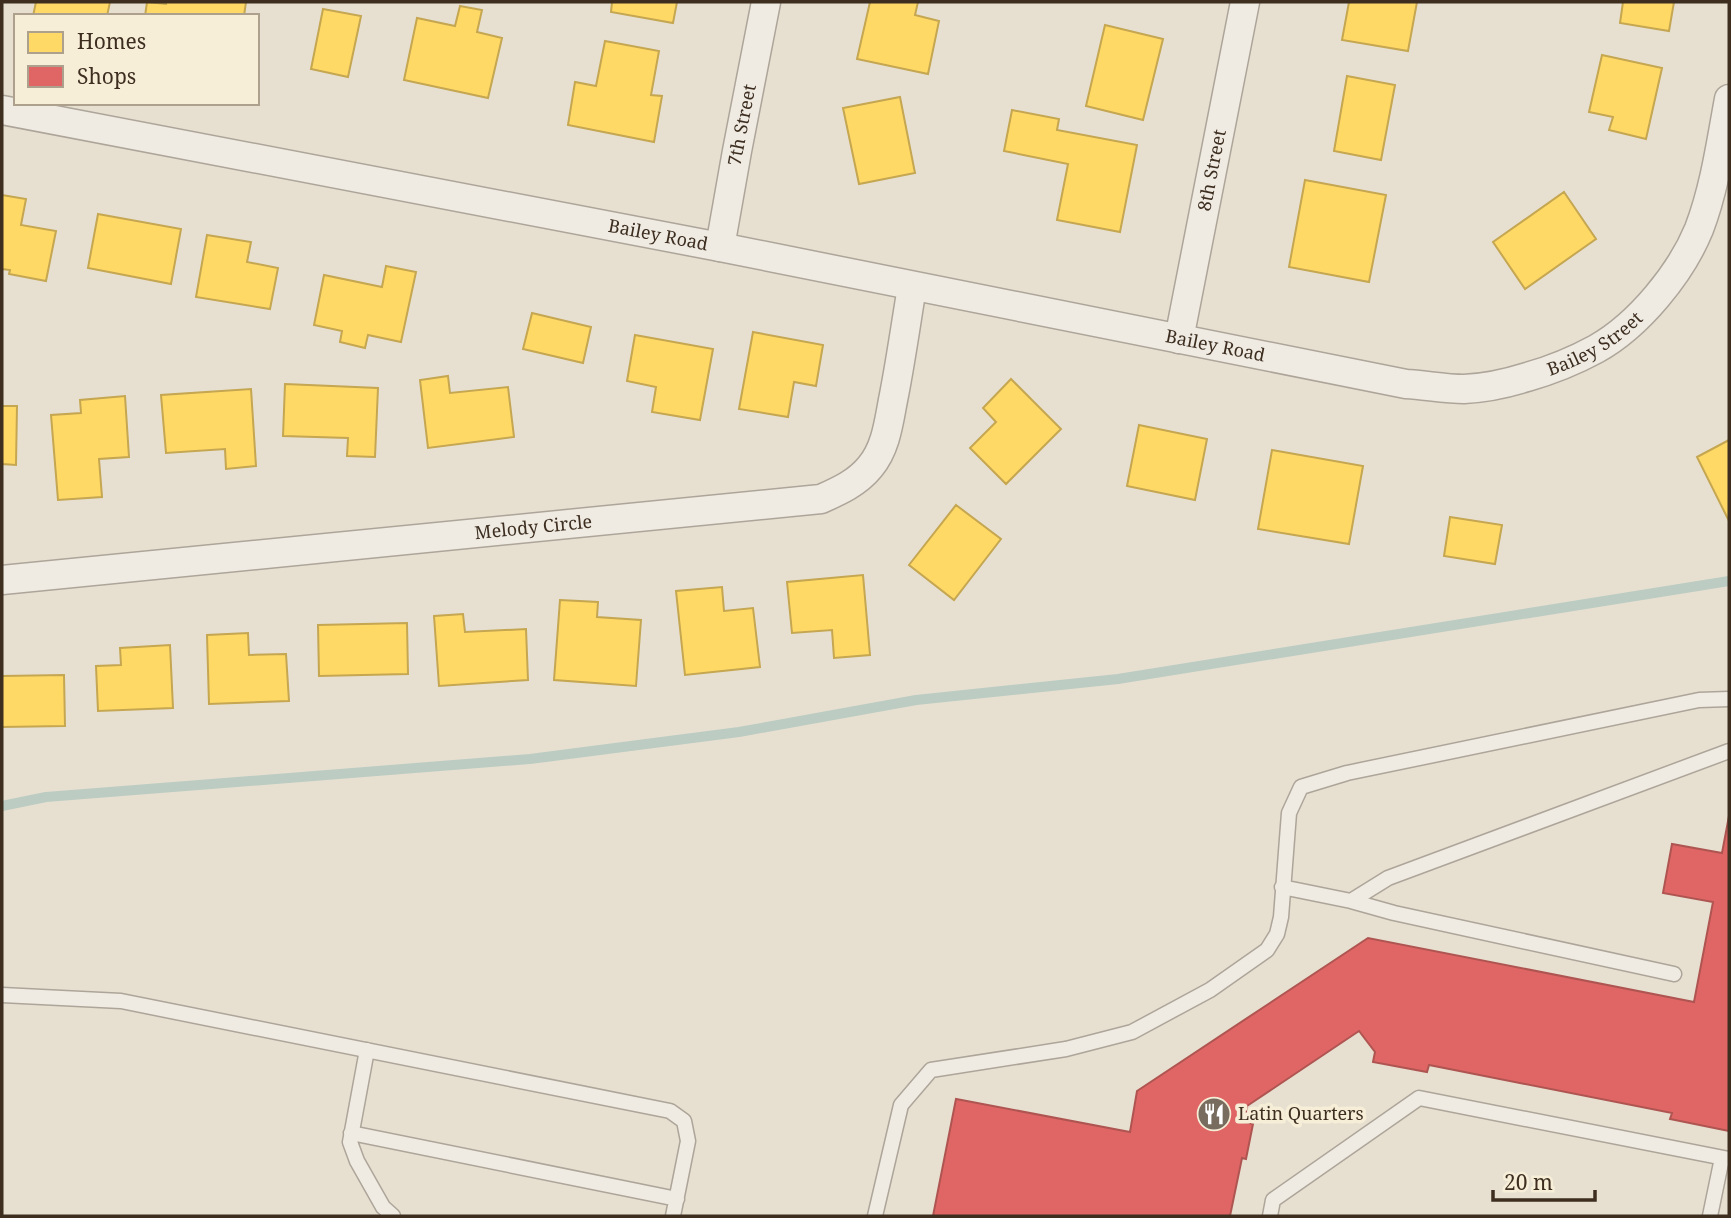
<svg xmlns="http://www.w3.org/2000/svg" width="1731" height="1218" font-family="'Noto Serif',serif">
<rect width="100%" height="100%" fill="#e7e0d1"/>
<path fill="#ffd966" stroke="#c5a651" stroke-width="2" d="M 36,2 L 110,2 L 107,16 L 33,16 Z
M 147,2 L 166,4 L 166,2 L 246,2 L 244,16 L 145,16 Z
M 612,2 L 677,2 L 673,23 L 611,12 Z
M 870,2 L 918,2 L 915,15 L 939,21 L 928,74 L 857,59 Z
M 1349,2 L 1417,2 L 1408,51 L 1342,40 Z
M 1623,2 L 1674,2 L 1669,31 L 1620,23 Z
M 460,6 L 482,10 L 477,32 L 502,38 L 488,98 L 404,80 L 417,18 L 455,26 Z
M 323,9 L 361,16 L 348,77 L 311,69 Z
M 1105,25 L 1163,39 L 1143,120 L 1086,106 Z
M 605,41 L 659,51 L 651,95 L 662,96 L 654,142 L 568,125 L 575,82 L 596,86 Z
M 1602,55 L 1662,68 L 1646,139 L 1609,130 L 1613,117 L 1589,112 Z
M 1347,76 L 1395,85 L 1381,160 L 1334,151 Z
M 900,97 L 915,173 L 859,184 L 843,108 Z
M 1012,110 L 1059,119 L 1057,130 L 1137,145 L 1120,232 L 1057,220 L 1068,164 L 1004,151 Z
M 1305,180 L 1386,195 L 1369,282 L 1289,267 Z
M 1564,192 L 1596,239 L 1525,289 L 1493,242 Z
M 2,195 L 26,199 L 21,225 L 56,231 L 46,281 L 9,274 L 10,270 L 2,269 Z
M 98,214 L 181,229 L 171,284 L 88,268 Z
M 207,235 L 251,242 L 247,262 L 278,268 L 270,309 L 196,297 Z
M 386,266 L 416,272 L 401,342 L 368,335 L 365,348 L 340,342 L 342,331 L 314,325 L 324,275 L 382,287 Z
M 532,313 L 591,327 L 583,363 L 523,349 Z
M 753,332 L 823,345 L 816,386 L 794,382 L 788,417 L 739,409 Z
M 635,335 L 713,349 L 700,420 L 652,412 L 656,387 L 627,381 Z
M 448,376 L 450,393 L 508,387 L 514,437 L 428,448 L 420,380 Z
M 1011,379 L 1061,429 L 1006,484 L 970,448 L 996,422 L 983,408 Z
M 285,384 L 378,388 L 375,457 L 347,456 L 348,438 L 283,436 Z
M 251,389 L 256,466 L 226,469 L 225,449 L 166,453 L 161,395 Z
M 125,396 L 129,457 L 99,459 L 102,497 L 58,500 L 51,415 L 81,413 L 80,400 Z
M 2,406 L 17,406 L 16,465 L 2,464 Z
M 1139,425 L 1207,439 L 1195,500 L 1127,486 Z
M 1729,440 L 1729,521 L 1697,457 Z
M 1272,450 L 1363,466 L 1349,544 L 1258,529 Z
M 956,505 L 1001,539 L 954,600 L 909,565 Z
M 1450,517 L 1502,525 L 1495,564 L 1444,556 Z
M 863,575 L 870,655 L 834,658 L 832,630 L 792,633 L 787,582 Z
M 722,587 L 724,611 L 753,608 L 760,667 L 685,675 L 676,591 Z
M 560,600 L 598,602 L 597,617 L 641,620 L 636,686 L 554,680 Z
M 463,614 L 465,632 L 526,629 L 528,680 L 439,686 L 434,616 Z
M 407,623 L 408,674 L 319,676 L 318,625 Z
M 248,633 L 249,655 L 286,654 L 289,701 L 209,704 L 207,635 Z
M 170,645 L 173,708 L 98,711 L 96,666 L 121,665 L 120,648 Z
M 2,659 L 2,676 L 64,675 L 65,726 L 2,727 Z"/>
<path fill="#e06666" stroke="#af5551" stroke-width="2" d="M 1729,816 L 1729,1131 L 1670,1119 L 1672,1113 L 1429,1065 L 1427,1072 L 1373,1062 L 1375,1052 L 1359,1031 L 1247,1106 L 1244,1122 L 1253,1124 L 1246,1159 L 1242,1158 L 1230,1216 L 933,1216 L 956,1099 L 1130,1132 L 1137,1091 L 1368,938 L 1694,1002 L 1713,902 L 1663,893 L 1672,844 L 1722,853 Z"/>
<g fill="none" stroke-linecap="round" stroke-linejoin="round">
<path stroke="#bcccc2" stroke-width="10" d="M 2,806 L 46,797 L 530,759 L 739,732 L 916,700 L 1118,679 L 1729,581"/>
<defs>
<path id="service" d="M 1282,887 L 1351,901 L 1394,913 L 1674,974
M 1351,901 L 1388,878 L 1729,751
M 2,995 L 121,1001 L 670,1111 L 684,1121 L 688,1141 L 673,1216
M 367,1050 L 350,1142 L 357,1161 L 383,1207 L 393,1216
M 351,1133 L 677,1199
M 875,1216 L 901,1105 L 931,1070 L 1066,1049 L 1132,1032 L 1210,990 L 1267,950 L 1277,934 L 1281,917 L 1289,813 L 1301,787 L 1347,773 L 1699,700 L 1729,699
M 1270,1216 L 1273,1200 L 1419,1098 L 1729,1159
M 1710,1216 L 1722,1158"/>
<g id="minor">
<path id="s1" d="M 2,110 L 720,247 L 1406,384 C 1425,385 1445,389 1464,389 C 1485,388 1508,383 1527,377 C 1552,370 1574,361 1596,349 C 1639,325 1681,273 1699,229 C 1715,187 1721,142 1729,99"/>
<path id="s2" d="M 720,247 L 737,151 L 766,2"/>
<path id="s3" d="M 1179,339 L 1245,2"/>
<path id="s4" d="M 2,580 L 821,499 C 839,491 857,483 870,467 C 887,447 889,419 894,395 C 901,359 906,323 912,287"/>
</g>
</defs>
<use href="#service" stroke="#ada599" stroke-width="17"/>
<use href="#minor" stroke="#ada599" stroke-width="31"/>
<use href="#service" stroke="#efebe3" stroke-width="14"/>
<use href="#minor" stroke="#efebe3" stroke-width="28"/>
</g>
<defs>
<symbol id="restaurant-disc" viewBox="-11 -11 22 22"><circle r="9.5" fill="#786c5e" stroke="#f7eed8"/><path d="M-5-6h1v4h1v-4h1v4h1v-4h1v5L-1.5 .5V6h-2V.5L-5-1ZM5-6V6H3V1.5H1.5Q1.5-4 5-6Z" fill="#fff"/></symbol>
</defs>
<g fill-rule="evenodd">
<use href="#restaurant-disc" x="1195" y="1095" width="38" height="38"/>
</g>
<g text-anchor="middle" stroke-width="7" stroke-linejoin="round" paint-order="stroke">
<g font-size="18" fill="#3d2e20" stroke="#f7eed8">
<text dy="6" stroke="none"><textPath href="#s2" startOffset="124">7th Street</textPath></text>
<text dy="6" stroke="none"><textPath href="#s3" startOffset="172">8th Street</textPath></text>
<text dy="6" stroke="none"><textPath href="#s1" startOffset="668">Bailey Road</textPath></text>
<text dy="6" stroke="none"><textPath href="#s1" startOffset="1629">Bailey Street</textPath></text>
<text dy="6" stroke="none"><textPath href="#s1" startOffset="1236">Bailey Road</textPath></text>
<text dy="6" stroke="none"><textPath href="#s4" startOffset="534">Melody Circle</textPath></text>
</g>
<g font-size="18" fill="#3d2e20" stroke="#f7eed8" text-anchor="start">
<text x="1238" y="1120">Latin Quarters</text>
</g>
</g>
<rect width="1731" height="1218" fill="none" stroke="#3d2e20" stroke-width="7"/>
<rect x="14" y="14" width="245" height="91" fill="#f7eed8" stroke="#ada18e" stroke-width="2"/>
<rect x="28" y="32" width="35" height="21" fill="#ffd966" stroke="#ada18e" stroke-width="2"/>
<text x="77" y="49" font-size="21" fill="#3d2e20">Homes</text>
<rect x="28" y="66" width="35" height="21" fill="#e06666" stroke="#ada18e" stroke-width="2"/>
<text x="77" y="84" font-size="21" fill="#3d2e20">Shops</text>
<path d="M1493 1190v10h102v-10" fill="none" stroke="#3d2e20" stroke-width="3.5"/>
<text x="1504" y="1190" font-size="21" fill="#3d2e20" stroke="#f7eed8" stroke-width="5" paint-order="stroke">20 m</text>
</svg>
